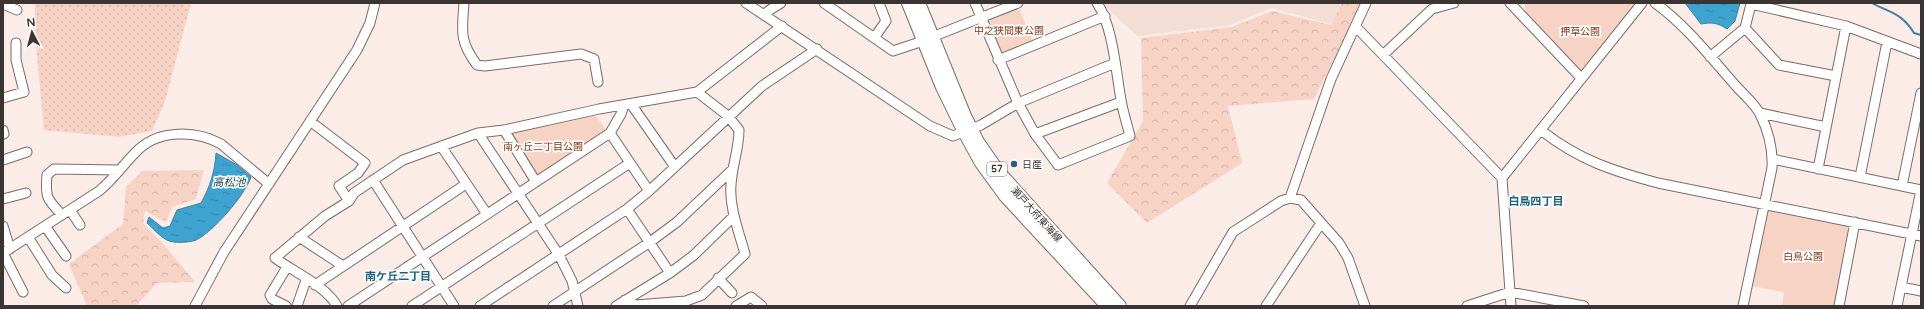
<svg xmlns="http://www.w3.org/2000/svg" width="1924" height="309" font-family="'Varela Round','Noto Sans JP',sans-serif">
<defs>
<pattern id="grass-dots" width="8" height="8" patternUnits="userSpaceOnUse"><rect width="8" height="8" fill="#f7d3c5"/><path d="M2 2h.1M6 6h.1" fill="none" stroke="#d4b6aa" stroke-width="1.8" stroke-linecap="round"/></pattern>
<pattern id="forest-crowns" width="20" height="18" patternUnits="userSpaceOnUse"><rect width="20" height="18" fill="#f7d3c5"/><path d="M2 6a3 3 0 1 1 6 0M12 15a3 3 0 1 1 6 0" fill="none" stroke="#d4b6aa"/></pattern>
<pattern id="water-ripples" width="26" height="14" patternUnits="userSpaceOnUse"><rect width="26" height="14" fill="#3ea3cf"/><path d="M2 4q2-2 4 0t4 0M15 11q2-2 4 0t4 0" fill="none" stroke="#3586a9"/></pattern>
</defs>
<rect width="100%" height="100%" fill="#fbece7"/>
<path fill="#f3ded6" d="M 1102,3 L 1362,3 L 1354,24 L 1327,23 L 1271,8 L 1230,25 L 1137,36 Z"/>
<path fill="url(#grass-dots)" d="M 35,3 L 191,3 L 165,101 L 152,131 L 119,137 L 44,130 L 35,34 Z"/>
<path fill="url(#forest-crowns)" d="M 1342,3 L 1362,3 L 1314,99 L 1228,106 L 1242,163 L 1147,223 L 1107,183 L 1143,121 L 1141,38 L 1232,27 L 1272,11 L 1331,25 Z
M 204,170 L 196,199 L 172,207 L 166,222 L 145,211 L 143,223 L 166,247 L 195,282 L 157,283 L 136,306 L 87,306 L 69,264 L 123,224 L 126,187 L 142,171 Z"/>
<path fill="#f7d3c5" d="M 1525,3 L 1638,3 L 1581,72 L 1525,11 Z
M 1018,6 L 1033,42 L 1002,54 L 987,20 Z
M 594,113 L 606,130 L 536,177 L 508,132 Z
M 1766,208 L 1849,225 L 1834,306 L 1782,306 L 1784,292 L 1752,286 Z"/>
<path fill="url(#water-ripples)" stroke="#3d82a0" d="M 1685,3 L 1740,3 L 1735,21 L 1727,29 C 1718,23 1712,22 1701,24 Z
M 216,153 L 237,165 L 251,177 C 245,195 213,232 196,240 C 191,242 180,243 174,242 C 164,242 154,229 147,223 L 149,217 L 163,228 L 170,226 L 177,210 L 201,203 C 210,187 215,171 216,153 Z"/>
<g fill="none" stroke-linecap="round" stroke-linejoin="round">
<path stroke="#3d82a0" stroke-width="2" d="M 1872,3 C 1890,13 1902,13 1914,33 L 1921,35"/>
<defs>
<path id="minor" d="M 464,3 C 462,31 459,41 477,65 L 485,66 L 581,54 L 594,59 L 598,82
M 746,3 L 930,126 L 953,136 L 981,125 L 1018,103 L 1115,63
M 824,3 L 893,51 L 923,41
M 975,3 L 1018,103 L 1035,134 L 1058,165 L 1130,136 C 1127,124 1123,112 1121,100 C 1116,72 1113,26 1097,3
M 1510,3 L 1581,78
M 1655,3 C 1686,25 1711,58 1736,86 C 1744,95 1755,104 1760,114 C 1768,130 1773,150 1772,168 L 1743,306
M 3,4 L 17,10
M 768,11 L 781,3
M 1356,27 L 1502,178
M 1745,28 L 1779,65 L 1836,76
M 932,37 L 1018,3
M 874,38 L 886,21 L 879,3
M 1383,55 L 1432,9 L 1454,3
M 1710,57 L 1745,28 L 1751,4 L 1846,26 L 1921,54
M 998,60 L 1105,16
M 3,98 L 24,92 L 16,60 L 16,43
M 631,104 L 675,167
M 1760,113 L 1826,127
M 310,121 L 365,163 L 358,173 L 339,186 L 349,201
M 3,130 L 4,134
M 504,130 L 536,182
M 1542,131 C 1579,160 1613,171 1658,183 L 1921,236
M 478,133 L 559,255 L 572,281 L 578,306
M 610,133 L 649,191
M 1035,134 L 1121,102
M 441,146 L 487,214
M 1772,159 L 1921,190
M 3,160 L 27,152
M 1818,169 L 1846,26
M 1860,177 L 1887,42
M 373,180 L 454,306
M 1902,186 L 1921,93
M 1290,198 L 1331,79 L 1366,3
M 3,199 L 26,193
M 627,209 L 670,273
M 70,210 L 80,225
M 62,215 C 47,199 45,198 47,175 L 54,169 L 120,170
M 3,226 L 10,249
M 45,226 L 66,256
M 28,237 L 52,275 L 66,288
M 299,237 L 343,266
M 3,253 L 99,191 C 115,178 125,162 139,149 C 161,129 197,131 221,144 L 269,184
M 3,253 L 23,292
M 718,278 L 732,293
M 315,285 L 466,184
M 1901,287 L 1921,291
M 625,300 L 636,305 L 686,301 L 702,295 L 745,254 C 739,232 729,207 731,185 C 732,166 739,149 739,130 L 728,116 L 697,92
M 195,306 L 224,252 L 357,50 L 370,23 L 375,3
M 286,306 L 272,299 L 270,295 L 287,267
M 297,306 L 306,280
M 337,306 C 326,286 294,272 275,258 L 325,216 L 349,201 L 354,193 L 403,160 L 478,133 L 504,130 L 599,109 L 697,92 L 782,26
M 348,306 L 610,133 L 621,114 L 624,105
M 412,306 L 630,163
M 480,306 L 627,209 L 649,191 L 762,86 L 817,49
M 553,306 L 650,242 L 677,222 L 733,169
M 616,306 L 670,273 L 694,255 L 734,216
M 736,306 L 751,297 L 762,306
M 1190,306 L 1233,232 L 1281,201 L 1290,198 L 1301,200 L 1339,243 L 1348,258 L 1365,306
M 1266,306 L 1321,223
M 1467,306 L 1510,292 L 1584,306
M 1511,306 L 1502,178 L 1642,3
M 1839,306 L 1855,222
M 1897,306 L 1921,190"/>
<path id="major" d="M 908,3 L 942,87 L 964,132 L 981,163 L 1005,196 L 1107,306
M 919,3 L 965,116 L 978,142 L 999,172 L 1120,306"/>
</defs>
<use href="#minor" stroke="#796d68" stroke-width="11"/>
<use href="#major" stroke="#796d68" stroke-width="14"/>
<use href="#minor" stroke="#fff" stroke-width="9"/>
<use href="#major" stroke="#fff" stroke-width="12"/>
</g>
<circle fill="#266079" stroke="#fdfdfd" stroke-width="1.5" cx="1014" cy="164" r="4"/>
<g text-anchor="middle" stroke-width="3.5" stroke-linejoin="round" paint-order="stroke">
<rect fill="#fdfdfd" stroke="#74706f" stroke-width="1" x="987" y="162" width="20" height="14" rx="3"/>
<g font-size="9" font-weight="bold" fill="#3a3432">
<text x="997" y="172">57</text>
</g>
<g font-size="10" fill="#813615" stroke="#fdfdfd">
<text x="1009" y="34">中之狭間東公園</text>
<text x="1580" y="35">押草公園</text>
<text x="543" y="150">南ヶ丘二丁目公園</text>
<text x="1803" y="260">白鳥公園</text>
</g>
<g font-size="10" fill="#3a3432" stroke="#fdfdfd" text-anchor="start">
<text x="1022" y="168">日産</text>
</g>
<g font-size="10" fill="#3a3432" stroke="#fdfdfd">
<text transform="translate(1037 214) rotate(48)" y="4">瀬戸大府東海線</text>
</g>
<g font-size="11" font-style="italic" fill="#1c4659" stroke="#fdfdfd">
<text x="229" y="186">高松池</text>
</g>
<g font-size="11" font-weight="bold" fill="#1b5f7b" stroke="#fdfdfd">
<text x="1536" y="205">白鳥四丁目</text>
<text x="398" y="280">南ケ丘二丁目</text>
</g>
</g>
<rect width="1924" height="309" fill="none" stroke="#3a3432" stroke-width="8"/>
<g transform="translate(32 32) rotate(354)" stroke="#fdfdfd" stroke-width="3" paint-order="stroke">
<path d="M0-3L7 15L0 10L-7 15Z" fill="#3a3432"/>
<text y="-6" font-size="11" font-weight="bold" text-anchor="middle" fill="#3a3432">N</text>
</g>
</svg>
